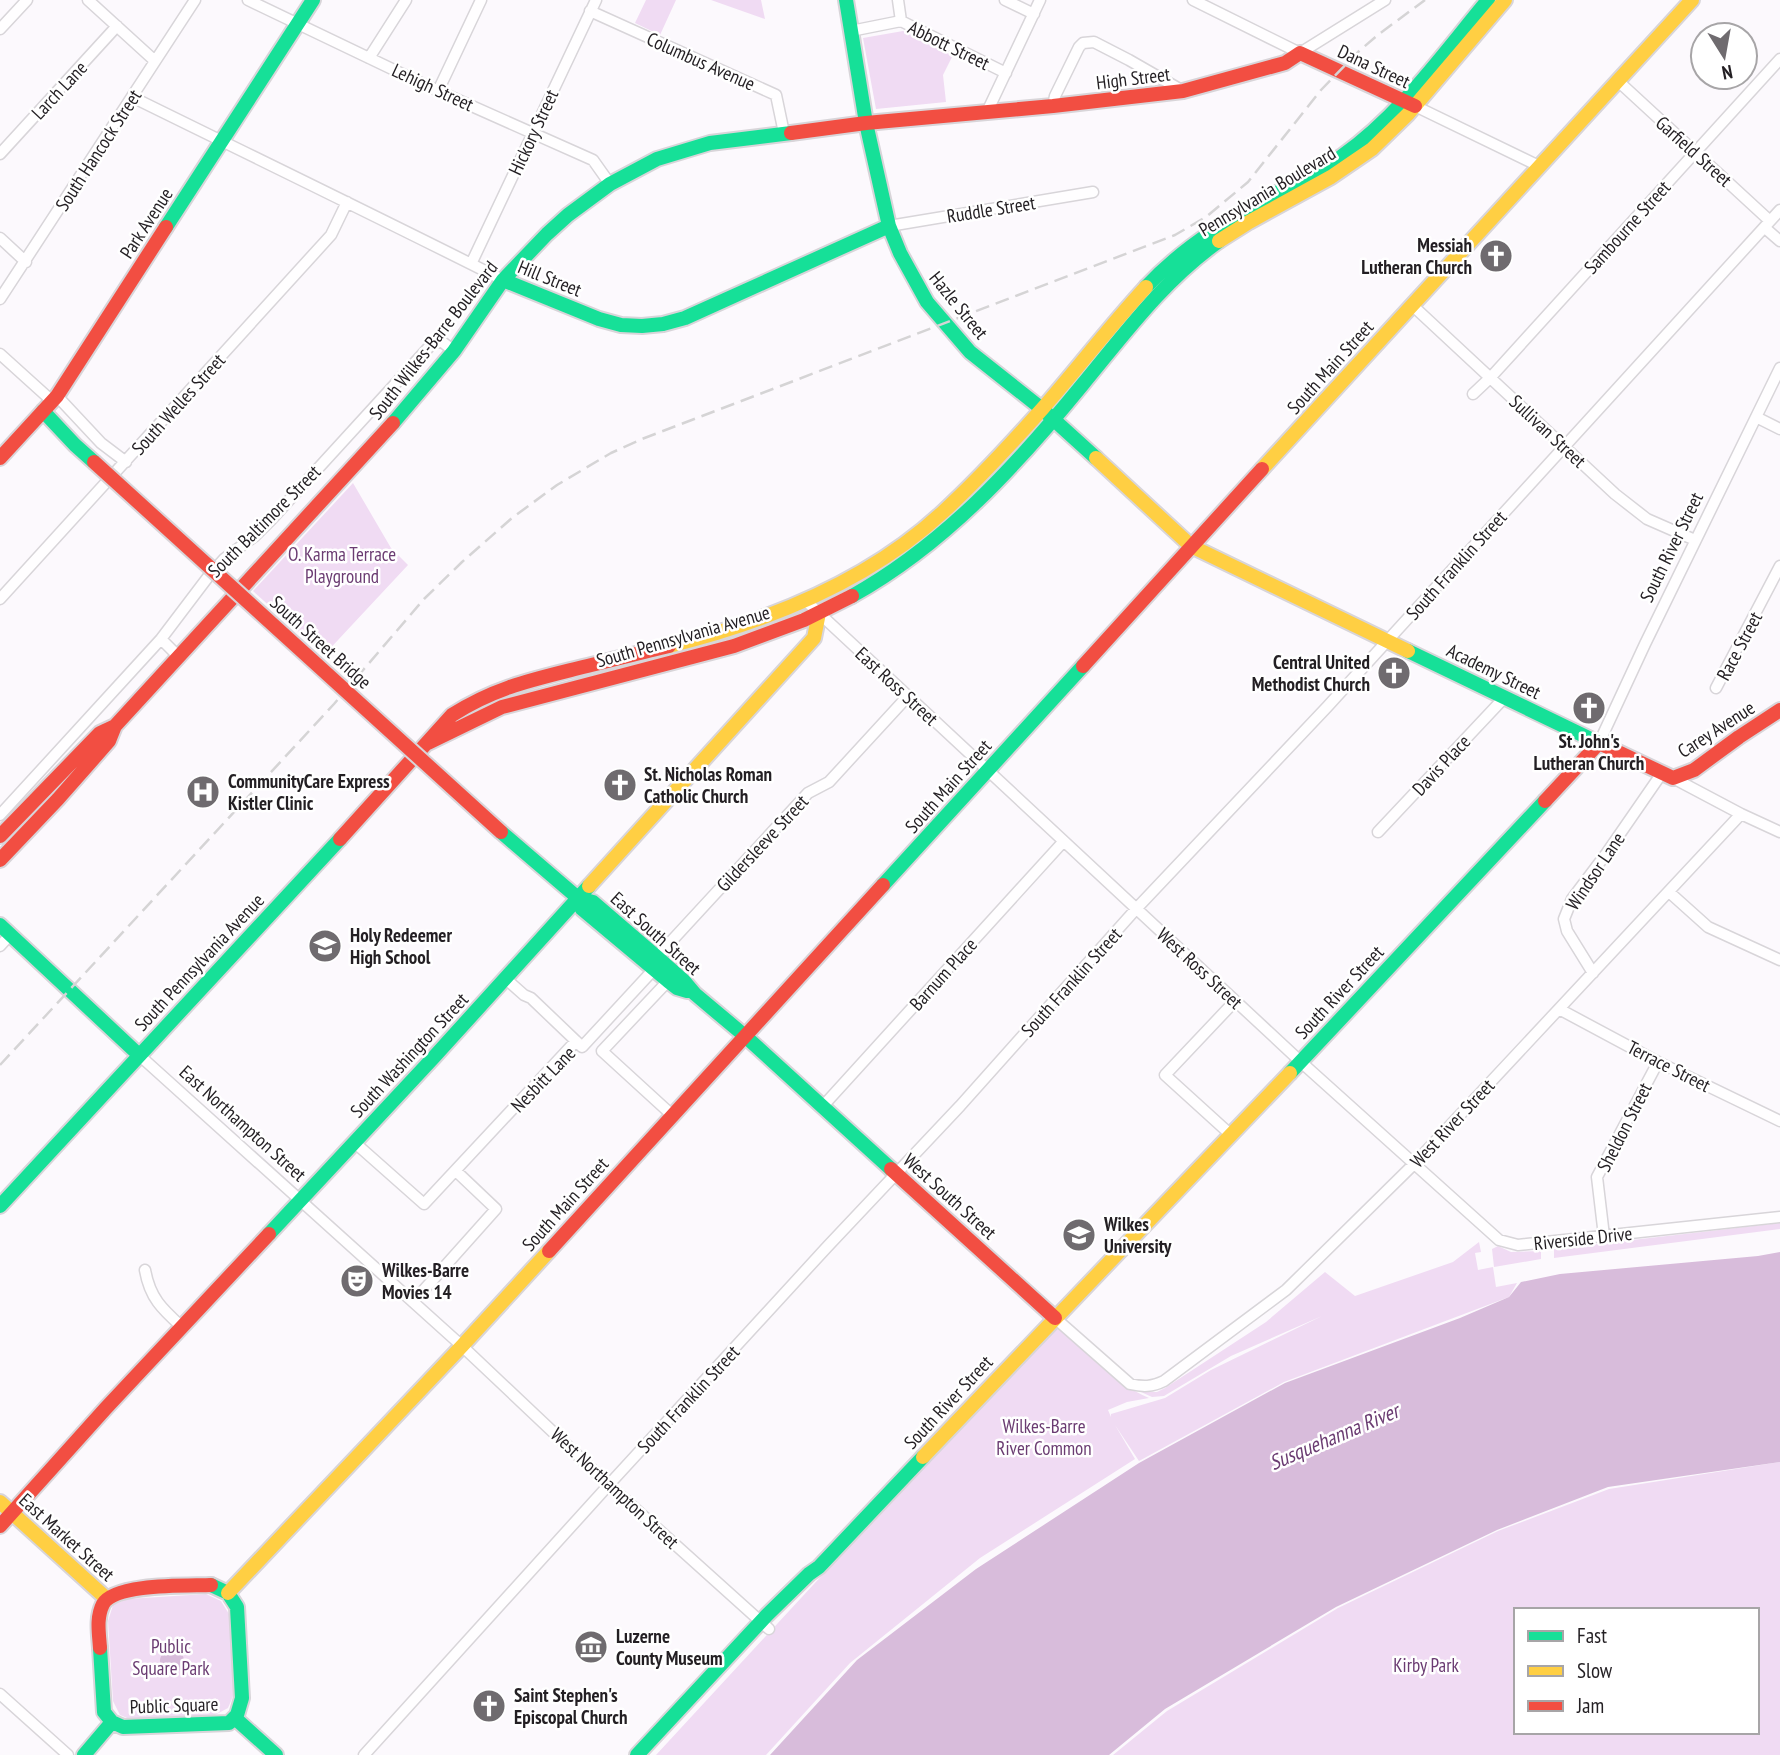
<svg xmlns="http://www.w3.org/2000/svg" width="1780" height="1755" font-family="'PT Sans Narrow',sans-serif">
<rect width="100%" height="100%" fill="#fcf9fd"/>
<path fill="#f0dbf3" fill-rule="evenodd" d="M 646,0 L 676,0 L 660,35 L 635,23 Z
M 711,0 L 761,0 L 765,19 Z
M 903,31 L 953,55 L 943,75 L 946,102 L 876,109 L 863,38 Z
M 353,483 L 391,548 L 408,565 L 324,655 L 253,591 Z
M 1780,1223 L 1780,1229 L 1554,1258 L 1554,1249 Z
M 1479,1242 L 1481,1252 L 1475,1253 L 1478,1270 L 1493,1267 L 1496,1287 L 1517,1283 L 1509,1297 L 1284,1382 L 1139,1461 L 1115,1425 L 1135,1459 L 980,1558 L 850,1663 L 766,1755 L 656,1755 L 947,1440 L 1054,1329 L 1061,1329 C 1089,1355 1114,1383 1149,1398 L 1127,1402 L 1108,1410 L 1111,1417 L 1111,1414 L 1165,1398 L 1211,1370 L 1322,1316 L 1231,1356 L 1164,1396 L 1152,1397 L 1141,1392 L 1157,1392 L 1165,1388 L 1266,1322 L 1325,1272 L 1355,1296 L 1453,1262 Z
M 1498,1246 L 1511,1252 L 1541,1251 L 1541,1259 L 1494,1267 L 1492,1249 Z
M 1780,1462 L 1780,1755 L 1113,1755 L 1167,1711 L 1338,1608 L 1498,1531 L 1609,1489 ZM 1516,1610 L 1757,1610 L 1757,1732 L 1516,1732 Z
M 206,1594 L 221,1601 L 229,1614 L 234,1694 L 228,1708 L 213,1716 L 132,1720 L 120,1715 L 113,1701 L 108,1621 L 113,1605 L 127,1599 Z"/>
<path fill="#d8bcdb" d="M 1780,1252 L 1780,1462 L 1608,1487 L 1497,1530 L 1336,1607 L 1165,1709 L 1109,1755 L 770,1755 L 857,1660 L 976,1569 L 1139,1463 L 1285,1383 L 1460,1318 L 1509,1297 L 1521,1282 L 1560,1274 L 1758,1256 Z
M160 1661a12 12 0 1 1 24 0a12 12 0 1 1-24 0Z"/>
<g fill="none" stroke-linecap="round" stroke-linejoin="round">
<defs>
<path id="street" d="M 88,0 L 155,61
M 248,0 L 438,91 L 593,160 L 610,184
M 898,0 L 901,21
M 1005,0 L 1034,14
M 1193,0 L 1300,53 L 1385,0
M 590,11 L 776,95 L 784,133
M 0,29 L 27,0
M 851,31 L 901,21 L 1006,73
M 369,58 L 406,0
M 1618,81 L 1770,221
M 438,91 L 481,0
M 132,97 C 256,158 380,218 503,280
M 1053,106 L 1055,96 L 1079,47 L 1083,43 L 1094,42 L 1129,60 L 1183,91
M 1415,106 L 1539,166
M 987,112 L 1040,0
M 0,154 L 117,26
M 889,226 L 1093,192
M 1765,228 L 1780,241
M 0,238 L 26,262
M 471,264 L 596,0
M 0,299 L 195,0
M 1412,305 L 1615,494 L 1647,519 L 1695,540
M 0,354 L 52,401
M 1473,394 L 1491,377 L 1780,59
M 57,396 L 101,443 L 126,462
M 1756,417 L 1780,429
M 0,599 L 331,235 L 347,202
M 806,601 L 1301,1062 L 1499,1240 L 1518,1245 L 1780,1217
M 161,639 L 179,657
M 1716,688 L 1780,566
M 1599,743 L 1645,644 L 1780,368
M 1673,778 L 1741,814 L 1780,832
M 0,815 L 161,639 L 208,577 L 224,559 L 255,536 L 270,521 L 429,347 L 434,343 L 441,341 L 454,351
M 1378,832 L 1504,698
M 1669,892 L 1708,927 L 1780,960
M 0,946 L 10,935
M 654,960 L 808,793 L 829,782 L 908,696
M 1593,973 L 1567,931 L 1564,919 L 1572,899 L 1606,854 L 1662,773
M 506,979 L 524,995 L 531,998 L 576,1041
M 668,981 L 602,1051 L 672,1115
M 1559,1009 L 1658,1062 L 1780,1121
M 139,1055 L 462,1346 L 609,1485 L 769,1629
M 823,1106 L 1063,842
M 1230,1134 L 1165,1075 L 1235,1001
M 354,1142 L 424,1204 L 576,1041 L 582,1047 L 656,967
M 1604,1236 L 1597,1177 L 1658,1062
M 145,1270 C 150,1298 162,1309 182,1327
M 413,1302 L 496,1209 L 456,1171
M 1055,1318 L 1130,1384 C 1143,1387 1152,1387 1164,1381 L 1286,1290 L 1415,1163 L 1741,814
M 0,1694 L 68,1755
M 364,1755 L 615,1478 L 827,1247 L 960,1106 L 1136,909 L 1327,707 L 1780,210"/>
<path id="fast" d="M 846,0 L 866,123 L 889,226 L 900,253 L 927,302 L 970,352 L 1042,409 L 1096,458
M 166,227 L 313,0
M 503,280 L 599,319 L 621,325 L 642,326 L 663,324 L 685,318 L 889,226
M 1146,287 C 1186,244 1235,216 1286,188 C 1304,178 1325,169 1342,156 C 1400,115 1443,54 1488,0
M 43,411 L 75,445 L 94,462
M 393,423 L 454,351 L 503,280 L 547,234 L 568,215 L 610,184 L 657,159 L 710,143 L 791,133
M 852,596 C 945,544 1016,466 1083,384 C 1126,332 1163,281 1219,241
M 1408,651 L 1599,743
M 501,832 L 578,898 L 593,902 L 657,957 L 684,981 L 695,994 L 745,1036 L 891,1169
M 883,885 L 1083,666
M 578,898 L 582,909 L 668,981 L 677,988 L 687,991
M 0,925 L 139,1055
M 1290,1073 L 1545,801
M 0,1206 L 340,839
M 269,1234 L 434,1057 L 589,886
M 100,1648 L 104,1712 L 112,1722 L 123,1727 L 229,1723 L 237,1715 L 242,1698 L 237,1607 L 228,1593 L 211,1585
M 236,1719 L 276,1755
M 84,1755 L 112,1722
M 637,1755 L 767,1615 L 809,1574 L 819,1567 L 923,1457"/>
<path id="slow" d="M 1219,241 L 1249,222 L 1331,177 L 1372,149 L 1408,114 L 1505,0
M 1096,458 L 1191,546 L 1408,651
M 1262,469 L 1692,0
M 669,646 C 766,622 869,581 943,512 C 978,480 1011,444 1043,408 C 1078,368 1110,326 1146,287
M 589,886 L 814,638 L 819,613
M 923,1457 L 1290,1073
M 0,1502 L 107,1599
M 228,1593 L 462,1346 L 549,1251"/>
<path id="jam" d="M 791,133 L 866,123 L 1053,106 L 1183,91 L 1285,63 L 1300,53 L 1415,106
M 0,458 L 57,396 L 166,227
M 1083,666 L 1262,469
M 428,743 L 502,707 L 734,646 L 804,620 L 852,596
M 1545,801 L 1599,743 L 1673,778 L 1694,770 L 1739,737 L 1780,710
M 0,836 L 100,733 L 115,726 L 393,423
M 340,839 L 452,715 C 494,688 531,680 579,668 C 609,661 639,653 669,646
M 0,860 L 58,799 L 109,741 L 115,726
M 891,1169 L 1055,1318
M 549,1251 L 883,885
M 0,1526 L 106,1408 L 269,1234
M 100,1648 C 99,1633 96,1618 103,1604 C 115,1583 188,1586 211,1585"/>
</defs>
<use href="#street" stroke="#d8d5d9" stroke-width="13"/>
<use href="#fast" stroke="#d8d5d9" stroke-width="18"/>
<use href="#slow" stroke="#d8d5d9" stroke-width="18"/>
<use href="#jam" stroke="#d8d5d9" stroke-width="18"/>
<use href="#street" stroke="#fffeff" stroke-width="10"/>
<use href="#fast" stroke="#16e098" stroke-width="14"/>
<use href="#slow" stroke="#ffcf43" stroke-width="14"/>
<use href="#jam" stroke="#f24e42" stroke-width="14"/>
<path stroke="#d5d4d5" stroke-width="2.5" stroke-dasharray="14 7" stroke-linecap="butt" d="M 0,1065 L 334,704 L 424,599 L 462,562 L 512,518 L 557,485 L 611,453 L 642,439 L 1175,235 L 1206,217 L 1248,182 L 1321,90 L 1358,52 L 1379,34 L 1425,0"/>
<defs>
<path id="jam-bridge" d="M 94,462 L 501,832"/>
</defs>
<use href="#jam-bridge" stroke="#d8d5d9" stroke-width="18" stroke-linecap="butt"/>
<use href="#jam-bridge" stroke="#f24e42" stroke-width="14"/>
</g>
<defs>
<symbol id="church-disc" viewBox="-11 -11 22 22"><circle r="9.5" fill="#6f6b6f" stroke="#fff"/><path d="M-1.2-6h2.4v3.5h3.3v2.4h-3.3V6h-2.4V-.1h-3.3v-2.4h3.3Z" fill="#fff"/></symbol>
<symbol id="hospital-disc" viewBox="-11 -11 22 22"><circle r="9.5" fill="#6f6b6f" stroke="#fff"/><path d="M-5-5h3v3.5h4V-5h3V5h-3V1.5h-4V5h-3Z" fill="#fff"/></symbol>
<symbol id="school-disc" viewBox="-11 -11 22 22"><circle r="9.5" fill="#6f6b6f" stroke="#fff"/><path d="M0-5L7-2L0 1L-7-2ZM-4 1L0 2.5L4 1V4Q0 6-4 4Z" fill="#fff"/></symbol>
<symbol id="university-disc" viewBox="-11 -11 22 22"><circle r="9.5" fill="#6f6b6f" stroke="#fff"/><path d="M0-5L7-2L0 1L-7-2ZM-4 1L0 2.5L4 1V4Q0 6-4 4Z" fill="#fff"/></symbol>
<symbol id="theatre-disc" viewBox="-11 -11 22 22"><circle r="9.5" fill="#6f6b6f" stroke="#fff"/><path d="M-5-5.5Q0-4 5-5.5V0Q5 5 0 6Q-5 5-5 0ZM-3.3-2.5H-1v1.5H-3.3ZM1-2.5H3.3v1.5H1ZM-2.8 1Q0 5.5 2.8 1Z" fill="#fff"/></symbol>
<symbol id="museum-disc" viewBox="-11 -11 22 22"><circle r="9.5" fill="#6f6b6f" stroke="#fff"/><path d="M0-6L6-3V-2H-6V-3ZM-5-1h2V3h-2ZM-1-1h2V3h-2ZM3-1h2V3H3ZM-6 4H6V6H-6Z" fill="#fff"/></symbol>
</defs>
<g fill-rule="evenodd">
<use href="#church-disc" x="1477" y="237" width="38" height="38"/>
<use href="#church-disc" x="1375" y="654" width="38" height="38"/>
<use href="#church-disc" x="1570" y="689" width="38" height="38"/>
<use href="#church-disc" x="601" y="766" width="38" height="38"/>
<use href="#hospital-disc" x="184" y="773" width="38" height="38"/>
<use href="#school-disc" x="306" y="927" width="38" height="38"/>
<use href="#university-disc" x="1060" y="1216" width="38" height="38"/>
<use href="#theatre-disc" x="338" y="1262" width="38" height="38"/>
<use href="#museum-disc" x="572" y="1628" width="38" height="38"/>
<use href="#church-disc" x="470" y="1687" width="38" height="38"/>
</g>
<g text-anchor="middle" stroke-width="5" stroke-linejoin="round" paint-order="stroke">
<g font-size="19" fill="#231f23" stroke="#fff">
<text transform="translate(949 45) rotate(26)" y="7">Abbott Street</text>
<text transform="translate(701 61) rotate(24)" y="7">Columbus Avenue</text>
<text transform="translate(1374 66) rotate(25)" y="7">Dana Street</text>
<text transform="translate(1133 78) rotate(-7)" y="7">High Street</text>
<text transform="translate(433 87) rotate(25)" y="7">Lehigh Street</text>
<text transform="translate(59 90) rotate(-47)" y="7">Larch Lane</text>
<text transform="translate(533 132) rotate(-65)" y="7">Hickory Street</text>
<text transform="translate(98 150) rotate(-57)" y="7">South Hancock Street</text>
<text transform="translate(1694 151) rotate(42)" y="7">Garfield Street</text>
<text transform="translate(1267 191) rotate(-31)" y="7">Pennsylvania Boulevard</text>
<text transform="translate(991 209) rotate(-9)" y="7">Ruddle Street</text>
<text transform="translate(146 223) rotate(-57)" y="7">Park Avenue</text>
<text transform="translate(1627 227) rotate(-48)" y="7">Sambourne Street</text>
<text transform="translate(550 278) rotate(22)" y="7">Hill Street</text>
<text transform="translate(959 305) rotate(51)" y="7">Hazle Street</text>
<text transform="translate(433 340) rotate(-52)" y="7">South Wilkes-Barre Boulevard</text>
<text transform="translate(1330 367) rotate(-48)" y="7">South Main Street</text>
<text transform="translate(178 404) rotate(-48)" y="7">South Welles Street</text>
<text transform="translate(1548 431) rotate(43)" y="7">Sullivan Street</text>
<text transform="translate(264 521) rotate(-45)" y="7">South Baltimore Street</text>
<text transform="translate(1671 547) rotate(-64)" y="7">South River Street</text>
<text transform="translate(1456 565) rotate(-48)" y="7">South Franklin Street</text>
<text transform="translate(683 636) rotate(-16)" y="7">South Pennsylvania Avenue</text>
<text transform="translate(321 642) rotate(42)" y="7">South Street Bridge</text>
<text transform="translate(1739 646) rotate(-62)" y="7">Race Street</text>
<text transform="translate(1494 671) rotate(26)" y="7">Academy Street</text>
<text transform="translate(897 686) rotate(43)" y="7">East Ross Street</text>
<text transform="translate(1716 729) rotate(-33)" y="7">Carey Avenue</text>
<text transform="translate(1441 765) rotate(-47)" y="7">Davis Place</text>
<text transform="translate(948 786) rotate(-48)" y="7">South Main Street</text>
<text transform="translate(762 843) rotate(-47)" y="7">Gildersleeve Street</text>
<text transform="translate(1595 871) rotate(-56)" y="7">Windsor Lane</text>
<text transform="translate(656 933) rotate(42)" y="7">East South Street</text>
<text transform="translate(199 962) rotate(-47)" y="7">South Pennsylvania Avenue</text>
<text transform="translate(1200 968) rotate(43)" y="7">West Ross Street</text>
<text transform="translate(943 974) rotate(-48)" y="7">Barnum Place</text>
<text transform="translate(1071 982) rotate(-48)" y="7">South Franklin Street</text>
<text transform="translate(1339 992) rotate(-47)" y="7">South River Street</text>
<text transform="translate(409 1055) rotate(-47)" y="7">South Washington Street</text>
<text transform="translate(1669 1066) rotate(27)" y="7">Terrace Street</text>
<text transform="translate(543 1079) rotate(-46)" y="7">Nesbitt Lane</text>
<text transform="translate(243 1123) rotate(42)" y="7">East Northampton Street</text>
<text transform="translate(1452 1123) rotate(-47)" y="7">West River Street</text>
<text transform="translate(1624 1127) rotate(-63)" y="7">Sheldon Street</text>
<text transform="translate(950 1196) rotate(42)" y="7">West South Street</text>
<text transform="translate(565 1204) rotate(-48)" y="7">South Main Street</text>
<text transform="translate(1583 1238) rotate(-6)" y="7">Riverside Drive</text>
<text transform="translate(688 1399) rotate(-47)" y="7">South Franklin Street</text>
<text transform="translate(948 1402) rotate(-47)" y="7">South River Street</text>
<text transform="translate(615 1488) rotate(43)" y="7">West Northampton Street</text>
<text transform="translate(67 1537) rotate(42)" y="7">East Market Street</text>
<text transform="translate(174 1705) rotate(-2)" y="7">Public Square</text>
</g>
<g font-size="19" font-weight="bold" fill="#231f23" stroke="#fff" text-anchor="start">
<text x="1472" y="252" text-anchor="end">Messiah<tspan x="1472" dy="22">Lutheran Church</tspan></text>
<text x="1370" y="669" text-anchor="end">Central United<tspan x="1370" dy="22">Methodist Church</tspan></text>
<text x="1589" y="748" text-anchor="middle">St. John's<tspan x="1589" dy="22">Lutheran Church</tspan></text>
<text x="644" y="781">St. Nicholas Roman<tspan x="644" dy="22">Catholic Church</tspan></text>
<text x="228" y="788">CommunityCare Express<tspan x="228" dy="22">Kistler Clinic</tspan></text>
<text x="350" y="942">Holy Redeemer<tspan x="350" dy="22">High School</tspan></text>
<text x="1104" y="1231">Wilkes<tspan x="1104" dy="22">University</tspan></text>
<text x="382" y="1277">Wilkes-Barre<tspan x="382" dy="22">Movies 14</tspan></text>
<text x="616" y="1643">Luzerne<tspan x="616" dy="22">County Museum</tspan></text>
<text x="514" y="1702">Saint Stephen's<tspan x="514" dy="22">Episcopal Church</tspan></text>
</g>
<g font-size="19" fill="#6b3c72" stroke="#fff">
<text x="342" y="561">O. Karma Terrace<tspan x="342" dy="22">Playground</tspan></text>
<text x="1044" y="1433">Wilkes-Barre<tspan x="1044" dy="22">River Common</tspan></text>
<text x="171" y="1653">Public<tspan x="171" dy="22">Square Park</tspan></text>
<text x="1426" y="1672">Kirby Park</text>
</g>
<g font-size="21" font-style="italic" fill="#6b3c72" stroke="#fff">
<text transform="translate(1334 1437) rotate(-23)" y="7">Susquehanna River</text>
</g>
</g>
<rect x="1514" y="1608" width="245" height="126" fill="#ffffff" stroke="#a7a5a7" stroke-width="2"/>
<rect x="1528" y="1631" width="35" height="10" fill="#16e098" stroke="#a7a5a7" stroke-width="2"/>
<text x="1577" y="1643" font-size="21" fill="#231f23">Fast</text>
<rect x="1528" y="1666" width="35" height="10" fill="#ffcf43" stroke="#a7a5a7" stroke-width="2"/>
<text x="1577" y="1678" font-size="21" fill="#231f23">Slow</text>
<rect x="1528" y="1701" width="35" height="10" fill="#f24e42" stroke="#a7a5a7" stroke-width="2"/>
<text x="1577" y="1713" font-size="21" fill="#231f23">Jam</text>
<g transform="translate(1724 56) rotate(169)"><circle r="33" fill="#ffffff" stroke="#a7a5a7" stroke-width="2"/>
<path d="M0-5L12 26L0 18L-12 26Z" fill="#6f6b6f"/>
<text y="-10" font-size="19" font-weight="bold" text-anchor="middle" fill="#231f23">N</text>
</g>
</svg>
